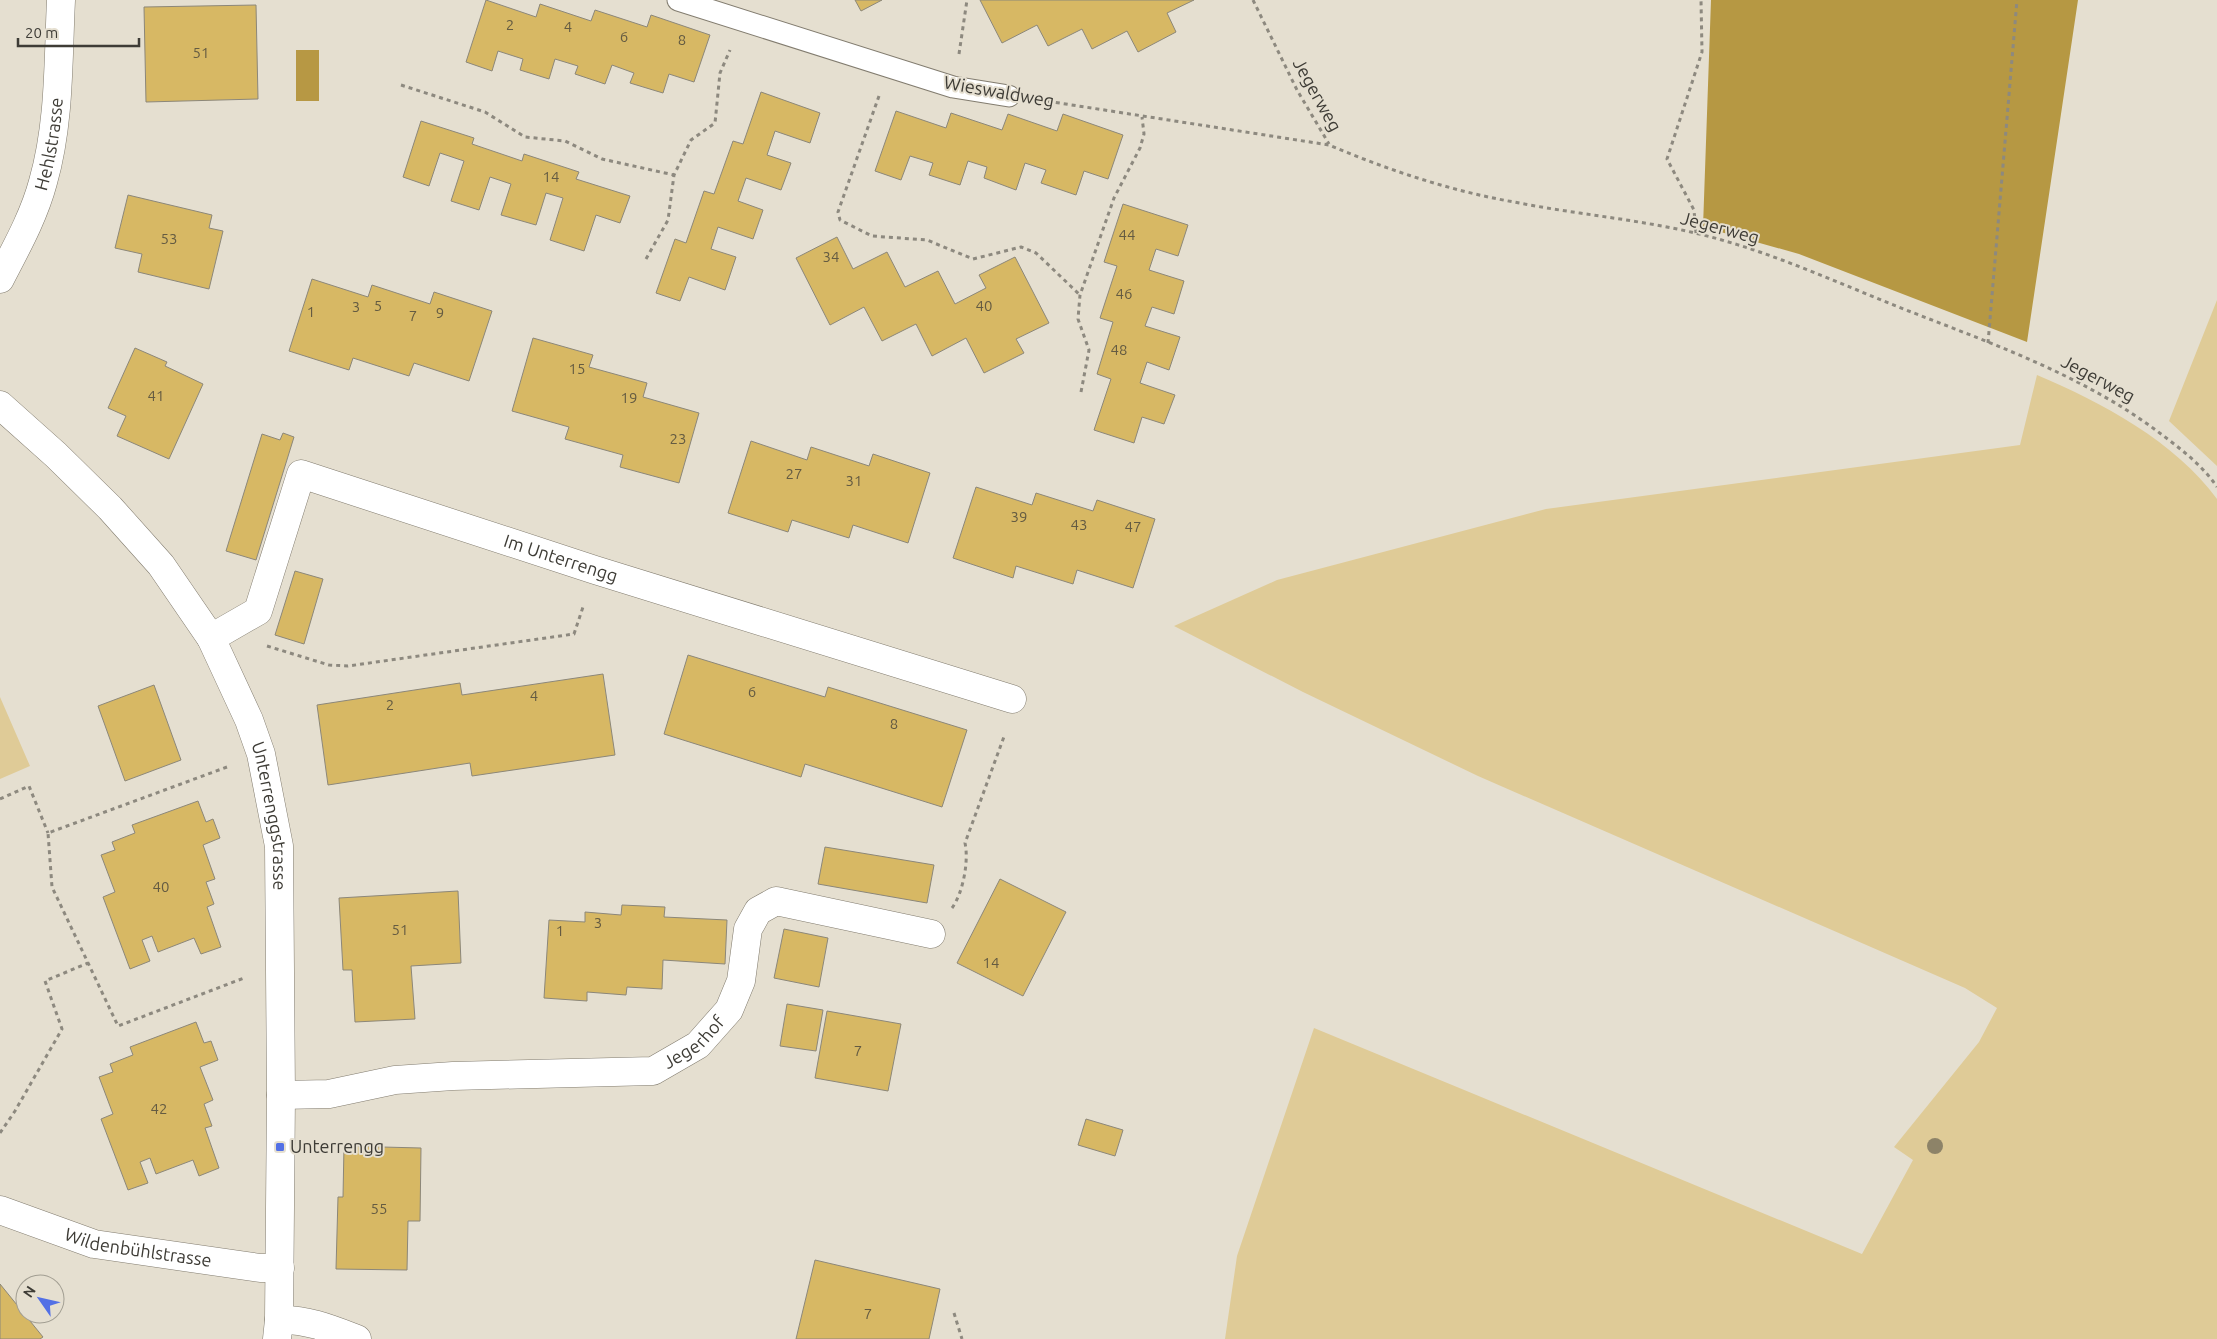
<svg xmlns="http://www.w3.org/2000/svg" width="2217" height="1339" font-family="Ubuntu,sans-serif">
<rect width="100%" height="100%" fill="#e5dfd0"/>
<path fill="#dfcb97" d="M 2217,300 L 2217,466 L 2169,421 Z
M 2037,375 C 2101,402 2176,442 2217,499 L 2217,1339 L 1225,1339 L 1237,1256 L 1314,1028 L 1862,1254 L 1913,1160 L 1894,1147 L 1979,1042 L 1997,1008 L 1965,988 L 1478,776 L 1303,692 L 1174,626 L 1277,580 L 1546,509 L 2020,445 Z
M 0,697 L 30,766 L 0,779 Z"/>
<path fill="#b69843" d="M 1711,0 L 2078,0 L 2027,342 L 1799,254 L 1703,227 Z"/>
<path fill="#b79844" d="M 296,50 L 319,50 L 319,101 L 296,101 Z"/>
<path fill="#d7b864" stroke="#8c8779" d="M 486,0 L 536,17 L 540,4 L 591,21 L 595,10 L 647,27 L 651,15 L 710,35 L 694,82 L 669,74 L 663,93 L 630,83 L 634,73 L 612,65 L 605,84 L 575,74 L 578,66 L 555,59 L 549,79 L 520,70 L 523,59 L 498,51 L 492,71 L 466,62 Z
M 855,0 L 882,0 L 861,11 Z
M 980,0 L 1194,0 L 1167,13 L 1176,32 L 1138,52 L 1127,31 L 1092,49 L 1082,29 L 1048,46 L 1037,25 L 1002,43 Z
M 256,5 L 258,99 L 146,102 L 144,7 Z
M 761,92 L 820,113 L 810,143 L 775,131 L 767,155 L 791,163 L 781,190 L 746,178 L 738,201 L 763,210 L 753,239 L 718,227 L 711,249 L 736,257 L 725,290 L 689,277 L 680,301 L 656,293 L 675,239 L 686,243 L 704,191 L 714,194 L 733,141 L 743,144 Z
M 896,111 L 946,128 L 951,113 L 1002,130 L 1008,114 L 1057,131 L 1063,114 L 1123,135 L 1108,179 L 1084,171 L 1076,195 L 1041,183 L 1046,170 L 1025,163 L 1016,190 L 984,178 L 987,167 L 968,161 L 960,185 L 929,175 L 933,163 L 910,156 L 901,180 L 875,171 Z
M 421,121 L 474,138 L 472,144 L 522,161 L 524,154 L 579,172 L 576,179 L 630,196 L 620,223 L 596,215 L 584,251 L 550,240 L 563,198 L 546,193 L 536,225 L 501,215 L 511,184 L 490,177 L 479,210 L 451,201 L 464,161 L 440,153 L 429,186 L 403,177 Z
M 128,195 L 212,215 L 209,228 L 223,231 L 209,289 L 138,272 L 142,254 L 115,248 Z
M 1123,204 L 1188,225 L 1178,256 L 1156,249 L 1149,270 L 1184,281 L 1174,314 L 1152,307 L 1145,326 L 1180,337 L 1169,370 L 1147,362 L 1140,383 L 1175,395 L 1164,424 L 1142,417 L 1134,443 L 1094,430 L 1111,379 L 1097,374 L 1113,322 L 1100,318 L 1117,266 L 1104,262 Z
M 837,237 L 853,269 L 887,252 L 905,287 L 938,271 L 955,304 L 986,288 L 979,275 L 1015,257 L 1049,323 L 1016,339 L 1024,353 L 984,373 L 966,338 L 932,356 L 916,324 L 882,341 L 864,307 L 830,325 L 796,258 Z
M 312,279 L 368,297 L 372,285 L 430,304 L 434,292 L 492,311 L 469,381 L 414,363 L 409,376 L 353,358 L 349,370 L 289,351 Z
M 533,338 L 593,355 L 589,367 L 647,383 L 643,397 L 699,413 L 679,483 L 620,467 L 623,455 L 565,439 L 569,427 L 512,411 Z
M 135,348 L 167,362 L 165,366 L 203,384 L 169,459 L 117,436 L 126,416 L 108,408 Z
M 283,433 L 294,437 L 256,560 L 226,551 L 262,434 L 280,440 Z
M 751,441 L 807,460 L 811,447 L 869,466 L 873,454 L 930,473 L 908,543 L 853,525 L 849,538 L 792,520 L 788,532 L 728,513 Z
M 976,487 L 1032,505 L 1036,493 L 1093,511 L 1097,500 L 1155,519 L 1133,588 L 1077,570 L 1073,584 L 1016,566 L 1013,578 L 953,558 Z
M 295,571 L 323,579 L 304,644 L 275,635 Z
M 688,655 L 825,697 L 828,687 L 967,730 L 942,807 L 805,764 L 801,777 L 664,734 Z
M 603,674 L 615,755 L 472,776 L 470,763 L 328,785 L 317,705 L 460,683 L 462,695 Z
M 154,685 L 181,760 L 125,781 L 98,706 Z
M 198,801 L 206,822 L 213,819 L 220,838 L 203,845 L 215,879 L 206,882 L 214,904 L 207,907 L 221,947 L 201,954 L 194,938 L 158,952 L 152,936 L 142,940 L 150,961 L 130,969 L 103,897 L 115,892 L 101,855 L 115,850 L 112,842 L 135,833 L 132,825 Z
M 825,847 L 934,865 L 927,903 L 818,884 Z
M 1000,879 L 1066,912 L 1023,996 L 957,963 Z
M 458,891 L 461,963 L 411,966 L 415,1019 L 355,1022 L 352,970 L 343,970 L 339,898 Z
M 622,905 L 665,907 L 664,917 L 727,920 L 725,964 L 663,960 L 662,989 L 627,987 L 626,995 L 587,992 L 587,1001 L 544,998 L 549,920 L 585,922 L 585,912 L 621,915 Z
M 784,929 L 828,938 L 819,987 L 774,978 Z
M 787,1004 L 823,1010 L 816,1051 L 780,1046 Z
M 827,1011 L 901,1024 L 888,1091 L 815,1078 Z
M 196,1022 L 204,1043 L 211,1041 L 218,1060 L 200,1067 L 213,1100 L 204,1104 L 212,1126 L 205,1128 L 219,1168 L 199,1176 L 193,1160 L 156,1174 L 150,1158 L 140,1162 L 148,1183 L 128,1190 L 101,1119 L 113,1114 L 99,1077 L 113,1072 L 110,1064 L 133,1055 L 130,1047 Z
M 1086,1119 L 1123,1130 L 1115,1156 L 1078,1145 Z
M 344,1146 L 421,1148 L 420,1221 L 408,1221 L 407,1270 L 336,1269 L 338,1197 L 343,1197 Z
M 815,1260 L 940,1289 L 929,1339 L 796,1339 Z
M 0,1284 L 43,1337 L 40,1339 L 0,1339 Z"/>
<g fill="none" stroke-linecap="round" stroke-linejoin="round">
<defs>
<path id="service" d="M 678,0 L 953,87 L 1009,96"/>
<g id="minor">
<path id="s1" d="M 0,279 C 16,248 34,216 43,182 C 60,123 58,60 61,0"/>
<path id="s2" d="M 0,405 L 56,455 L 110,508 L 161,565 L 211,638 L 249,720 L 261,754 L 279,846 L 281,1095 L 279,1320 L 277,1339"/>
<path id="s3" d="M 211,638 L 258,611 L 301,474 L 595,570 L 1012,699"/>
<path id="s4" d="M 281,1095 L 329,1094 L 395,1080 L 453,1076 L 653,1071 L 698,1045 L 729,1010 L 741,981 L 748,929 L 758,911 L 776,901 L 931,934"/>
<path id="s5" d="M 0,1210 L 94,1244 L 260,1268 L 280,1268"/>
<path d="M 279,1320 C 307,1319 331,1329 357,1339"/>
</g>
</defs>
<use href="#service" stroke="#827c6f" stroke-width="23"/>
<use href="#minor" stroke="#827c6f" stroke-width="29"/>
<path stroke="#8d897f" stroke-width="3" stroke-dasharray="4 4" stroke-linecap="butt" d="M 1253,0 L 1297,90 L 1329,144
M 959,54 L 967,0
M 401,85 L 485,112 L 525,137 L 565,141 L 602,159 L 674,175
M 879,96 L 838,212 L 840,220 L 872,236 L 927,240 L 973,259 L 1021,247 L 1036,253 L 1080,295
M 1040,100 L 1329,145 C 1388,170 1451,191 1514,202 C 1574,214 1636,219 1695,233 C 1763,249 1827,278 1891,304 C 1984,341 2081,373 2161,434 C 2181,449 2203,466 2217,487
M 1696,233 L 1694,210 L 1667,159 L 1702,52 L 1701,0
M 646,259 L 668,220 L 674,175 L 691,140 L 715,123 L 720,73 L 730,50
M 1988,343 L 2017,0
M 1081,392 L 1089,350 L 1078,319 L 1080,295 L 1114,198 L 1140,148 L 1144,134 L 1142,117
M 267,646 L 329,665 L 348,666 L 574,634 L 584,604
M 227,767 L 48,833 L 52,887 L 118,1026 L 244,978
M 0,799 L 29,786 L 48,833
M 952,908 C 963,893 969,861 965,843 L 1005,734
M 0,1133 L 15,1111 L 62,1029 L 45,981 L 88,963
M 954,1313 L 962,1339"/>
<use href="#service" stroke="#fff" stroke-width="21"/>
<use href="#minor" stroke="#fff" stroke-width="28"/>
</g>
<circle fill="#8d8368" cx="1935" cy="1146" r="8"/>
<rect fill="#5370e5" stroke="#e5dfd0" stroke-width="2" x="275" y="1142" width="10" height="10" rx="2.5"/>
<g text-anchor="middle" stroke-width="4" stroke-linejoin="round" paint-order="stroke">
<g font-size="15" fill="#645b42">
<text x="510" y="30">2</text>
<text x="568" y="32">4</text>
<text x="624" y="42">6</text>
<text x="682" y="45">8</text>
<text x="201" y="58">51</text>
<text x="551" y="182">14</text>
<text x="1127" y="240">44</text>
<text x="169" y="244">53</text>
<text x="831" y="262">34</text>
<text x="1124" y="299">46</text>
<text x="378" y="311">5</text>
<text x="984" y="311">40</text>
<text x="356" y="312">3</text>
<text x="311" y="317">1</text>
<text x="440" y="318">9</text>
<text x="413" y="321">7</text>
<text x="1119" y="355">48</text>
<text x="577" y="374">15</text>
<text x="156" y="401">41</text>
<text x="629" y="403">19</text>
<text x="678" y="444">23</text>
<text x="794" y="479">27</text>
<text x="854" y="486">31</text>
<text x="1019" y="522">39</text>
<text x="1079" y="530">43</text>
<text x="1133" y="532">47</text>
<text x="752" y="697">6</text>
<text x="534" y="701">4</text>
<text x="390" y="710">2</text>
<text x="894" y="729">8</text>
<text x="161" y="892">40</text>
<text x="598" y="928">3</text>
<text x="400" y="935">51</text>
<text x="560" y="936">1</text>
<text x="991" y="968">14</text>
<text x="858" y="1056">7</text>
<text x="159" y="1114">42</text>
<text x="379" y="1214">55</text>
<text x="868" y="1319">7</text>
</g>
<g font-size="18" fill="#3e3c36" stroke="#e5dfd0">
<text transform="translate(999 92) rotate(10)" y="6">Wieswaldweg</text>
<text transform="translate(1317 95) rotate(61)" y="6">Jegerweg</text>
<text dy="6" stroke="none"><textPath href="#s1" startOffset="145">Hehlstrasse</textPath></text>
<text transform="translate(1720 228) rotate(15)" y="6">Jegerweg</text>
<text transform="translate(2098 379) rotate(28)" y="6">Jegerweg</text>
<text dy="6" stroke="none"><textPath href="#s3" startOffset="471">Im Unterrengg</textPath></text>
<text dy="6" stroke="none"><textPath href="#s2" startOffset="505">Unterrenggstrasse</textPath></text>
<text dy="6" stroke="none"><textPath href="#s4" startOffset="424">Jegerhof</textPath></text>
<text dy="6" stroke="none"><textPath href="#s5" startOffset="144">Wildenbühlstrasse</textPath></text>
</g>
<g font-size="18" fill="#3e3c36" stroke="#e5dfd0" text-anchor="start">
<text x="290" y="1153">Unterrengg</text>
</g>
</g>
<g transform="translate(40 1299) rotate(304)"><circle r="24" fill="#e5dfd0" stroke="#a29e92"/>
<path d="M0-4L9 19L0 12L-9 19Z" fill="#5370e5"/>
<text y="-8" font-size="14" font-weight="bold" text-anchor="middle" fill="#3e3c36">N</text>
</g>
<path d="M18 38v8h121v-8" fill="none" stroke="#3e3c36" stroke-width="2.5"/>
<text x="25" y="38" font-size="15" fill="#3e3c36" stroke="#e5dfd0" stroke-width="4" paint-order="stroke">20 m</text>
</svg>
